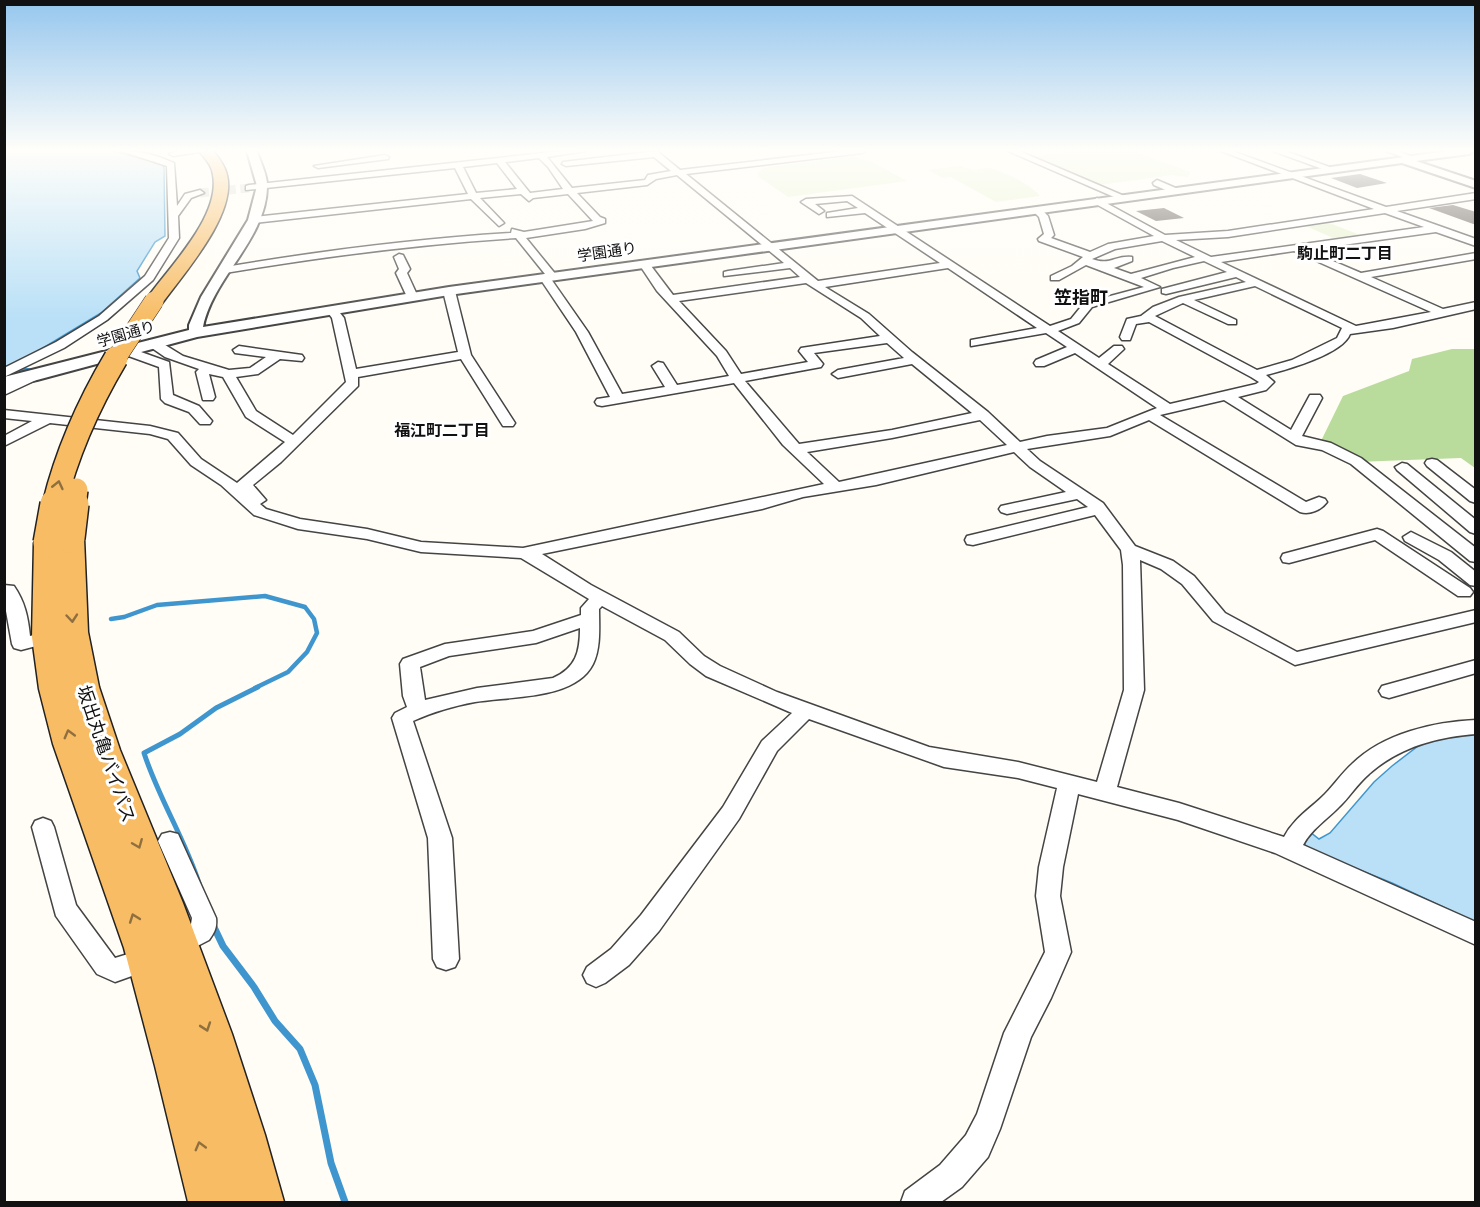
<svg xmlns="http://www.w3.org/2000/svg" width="1480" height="1207" font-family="Lora,'Noto Sans JP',serif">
<rect width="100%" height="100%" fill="#fffdf5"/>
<path fill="#b9dc9c" d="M 1452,349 L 1475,349 L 1475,468 L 1461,458 L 1356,462 L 1321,441 L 1343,396 L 1409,371 L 1412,359 Z"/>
<path fill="#e6f2cf" d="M 1071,151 L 1133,151 L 1190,172 L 1188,177 L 1172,175 L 1098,185 L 1029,157 Z
M 854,156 L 874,163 L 907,181 L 788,197 L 759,177 L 758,173 L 764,168 Z
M 961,166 C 978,174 981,166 993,169 C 1009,174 1030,184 1040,196 L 996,202 L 951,177 L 943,178 L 928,170 Z
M 1322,220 L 1365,237 L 1340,241 L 1299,223 Z"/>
<path fill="#b9e0f7" stroke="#3f96cf" stroke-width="1.5" d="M 5,151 L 111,151 L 160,163 L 164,167 L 165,236 L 155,242 L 137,271 L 140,278 L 101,313 L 5,371 Z
M 1455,734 L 1475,734 L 1475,922 L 1392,883 L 1308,849 L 1302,840 L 1310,832 L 1319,839 L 1330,833 L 1374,782 L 1392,766 L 1422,743 Z"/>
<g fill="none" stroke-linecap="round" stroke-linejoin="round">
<path stroke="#3f96cf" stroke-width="4" d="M 15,368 L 34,371"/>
<path stroke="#3f96cf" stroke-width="4.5" d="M 111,619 L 124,617 L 157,605 L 265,596 L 305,607 L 314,619 L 317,633 L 307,652 L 288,672 L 255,688"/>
<path stroke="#3f96cf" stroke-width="5" d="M 199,883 C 184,837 159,799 144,753 L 180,734 L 216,708 L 258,687"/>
<path stroke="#3f96cf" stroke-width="7" d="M 213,925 L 223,946 L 254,987 L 275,1021 L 300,1049 L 315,1085 L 331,1163 L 345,1202"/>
</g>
<path fill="#5a524d" d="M 1360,174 L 1387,183 L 1357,188 L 1331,178 Z
M 1453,205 L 1476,212 L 1476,225 L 1429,208 Z
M 1164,208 L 1184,218 L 1156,221 L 1136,211 Z"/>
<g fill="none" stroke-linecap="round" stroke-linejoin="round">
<path stroke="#dbdad3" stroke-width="9" stroke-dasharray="9 4.5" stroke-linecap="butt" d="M 200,193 L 249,188"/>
<defs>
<path id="minor" d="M 121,151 C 140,151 157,155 174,163 L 177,206 L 185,194 L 200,190 L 204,193 L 191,198 L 178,216 L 179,238 L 153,280 L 107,320 L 64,348 L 4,377 L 4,368 L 56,342 L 99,316 L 145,276 L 169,238 L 167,166 Z
M 180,151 L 206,151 L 173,156 L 169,154 Z
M 562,151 L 586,151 L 547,157 L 572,188 L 645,180 L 648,175 L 671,171 L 654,157 L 566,166 L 562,164 L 563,162 L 657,151 L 680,170 L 842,151 L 866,151 L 862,153 L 686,174 L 818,281 L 940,263 L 865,213 L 827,217 L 827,213 L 858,208 L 847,201 L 815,204 L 824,211 L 819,214 L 801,202 L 806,199 L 852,196 L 1050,326 L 1071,319 L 1084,303 L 1144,287 L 1086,265 L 1059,280 L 1051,280 L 1051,276 L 1072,266 L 1083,257 L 1039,241 L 1038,239 L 1044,234 L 1039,217 L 1032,210 L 1034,208 L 1040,208 L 1048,216 L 1054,235 L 1051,238 L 1090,252 L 1108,244 L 1154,236 L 1094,203 L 1092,201 L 1097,198 L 1165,235 L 1228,231 L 1374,209 L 1221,151 L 1232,151 L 1386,207 L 1476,193 L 1476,199 L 1397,211 L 1476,239 L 1476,246 L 1436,232 L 1307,250 L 1361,273 L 1476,253 L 1476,259 L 1371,277 L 1443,309 L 1476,302 L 1476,309 L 1393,328 L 1350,334 C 1343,354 1286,370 1266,375 L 1274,382 L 1266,390 L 1238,397 L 1291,430 L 1310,395 L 1320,395 L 1322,398 L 1302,436 L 1331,443 L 1361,458 L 1476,548 L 1476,562 L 1470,561 L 1351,464 L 1322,450 L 1296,445 L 1224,400 L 1160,415 L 1306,502 L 1319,497 L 1325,499 L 1327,502 C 1321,510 1310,515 1300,512 L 1149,420 L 1110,436 L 1027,449 L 1040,461 L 1103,503 L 1135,546 L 1173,561 L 1194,576 L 1225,613 L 1297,652 L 1476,610 L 1476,622 L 1295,665 L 1213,621 L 1182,584 L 1161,569 L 1140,560 L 1144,690 L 1117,787 L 1179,803 L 1284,837 C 1294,818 1310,809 1325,794 C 1334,785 1342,773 1352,764 C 1384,733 1433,722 1476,720 L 1476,734 C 1437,737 1399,747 1369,774 C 1357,784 1349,798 1338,808 C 1326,820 1311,830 1303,845 L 1476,922 L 1476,945 L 1275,853 L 1178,820 L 1078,794 L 1063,867 L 1060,896 L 1071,952 L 1051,998 L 1031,1037 L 1000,1129 L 988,1157 L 962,1187 L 941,1202 L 901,1202 L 905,1191 L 940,1165 L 966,1135 L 977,1114 L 1004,1033 L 1045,952 L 1036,896 L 1039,867 L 1057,788 L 1018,778 L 944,767 L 809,719 L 777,751 L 739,819 L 659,931 L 629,965 L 605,983 L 596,987 L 587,983 L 583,975 L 587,967 L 611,949 L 641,915 L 723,807 L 762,741 L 792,713 L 706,676 L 690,664 L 665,640 L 602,606 L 599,609 C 599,627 601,648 593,664 C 575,700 510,696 475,702 C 453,706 433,712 413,721 L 452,838 L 459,959 L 455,967 L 446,970 L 437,967 L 433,959 L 428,838 L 392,718 L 395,713 L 407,707 L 403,696 L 400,664 L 403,659 L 445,644 L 533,631 L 581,615 L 581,608 L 589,599 L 521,558 L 421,552 L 367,539 L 298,529 L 254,515 L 221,485 L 191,465 L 168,439 L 150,434 L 50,423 L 4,446 L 4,436 L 32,421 L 4,418 L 4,410 L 150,426 L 178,433 L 201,459 L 237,483 L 285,442 L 246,417 L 223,377 L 209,374 L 215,397 L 213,400 L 203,400 L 196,372 L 199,369 L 165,357 L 149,346 L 149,340 L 157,340 L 183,356 L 229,370 L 250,368 L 266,357 L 235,353 L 233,350 L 239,346 L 302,355 L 304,358 L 302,361 L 280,359 L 258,374 L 236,377 L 256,411 L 293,435 L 346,382 L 332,318 L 326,310 L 328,308 L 336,308 L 344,318 L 356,369 L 458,352 L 443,291 L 449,288 L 455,291 L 471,355 L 515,423 L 513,426 L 503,426 L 461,359 L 358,377 L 358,386 L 281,462 L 253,485 L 266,500 L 260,504 L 266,509 L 300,519 L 367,529 L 421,542 L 523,548 L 824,484 L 783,445 L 734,383 L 602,406 L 597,405 L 595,402 L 597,399 L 610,397 L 576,332 L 539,277 L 545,274 L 516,238 C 419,244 321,257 225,273 L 220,270 L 225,267 C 320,251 416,239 511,233 L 512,229 L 524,232 L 593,221 L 568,194 L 533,198 L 529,201 L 521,194 L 480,198 L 504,223 L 499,226 L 471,199 L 254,223 L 249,220 L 254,217 L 468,194 L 455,168 L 246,190 L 246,186 L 249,185 ZM 539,158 L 548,167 L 563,189 L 530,193 L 505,162 ZM 497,163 L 517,189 L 476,193 L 463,167 ZM 677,175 L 784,263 L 728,271 L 724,272 L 724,276 L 790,268 L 800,277 L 673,295 L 648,262 L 640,262 L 639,264 L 657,291 L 717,356 L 729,376 L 677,385 L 663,363 L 658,362 L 652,366 L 665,387 L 622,394 L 588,332 L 551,279 L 557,276 L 526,238 L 585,229 L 605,223 L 605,219 L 600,217 L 577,193 L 647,185 L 656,179 ZM 1385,213 L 1424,227 L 1211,257 L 1176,240 L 1228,237 ZM 1162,241 L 1195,257 L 1131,274 L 1114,268 L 1132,261 L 1132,257 C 1115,255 1110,266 1092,259 L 1115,249 ZM 1294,251 L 1431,312 L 1356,326 L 1221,262 ZM 1204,261 L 1227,272 L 1162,289 L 1162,293 L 1166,294 L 1236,277 L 1246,282 L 1179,297 L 1153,307 L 1141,316 L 1127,319 L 1120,337 L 1122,340 L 1130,340 L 1136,324 L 1149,322 L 1251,377 L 1259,382 L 1256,384 L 1170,404 L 1108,364 L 1124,349 L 1122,346 L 1114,346 L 1099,358 L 1058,331 L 1079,323 L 1092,307 L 1160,287 L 1141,278 L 1173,268 ZM 948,268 L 1037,328 L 971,340 L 971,346 L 1046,333 L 1067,347 L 1036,360 L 1034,363 L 1036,366 L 1044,366 L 1075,353 L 1157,408 L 1107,428 L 1047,436 L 1020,442 L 988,412 L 912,352 L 869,314 L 825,287 ZM 806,283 L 861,318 L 880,336 L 801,348 L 799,351 L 808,362 L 741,374 L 726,351 L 679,301 ZM 1255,286 L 1342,328 L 1337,338 L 1292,360 L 1257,370 L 1155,316 L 1183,303 L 1228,324 L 1236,324 L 1236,320 L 1194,300 ZM 887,343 L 904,358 L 838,370 L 832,374 L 838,378 L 912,364 L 972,413 L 892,430 L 799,444 L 745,381 L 821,367 L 823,364 L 814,353 ZM 980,420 L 1007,445 L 839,482 L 807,452 L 892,438 ZM 1014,452 L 1030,467 L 1066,492 L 1001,506 L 999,509 L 1001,512 L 1007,514 L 1077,499 L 1088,507 L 967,536 L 965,540 L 967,544 L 973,545 L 1095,515 L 1121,550 L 1123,565 L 1124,690 L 1097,782 L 1018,762 L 929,747 L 777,692 L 720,666 L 704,656 L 679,632 L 591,585 L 542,554 L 762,509 L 803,497 L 876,485 ZM 580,628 C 580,652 576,668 553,678 L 477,688 L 425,700 L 420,667 L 449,656 L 536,643 Z
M 1008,151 L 1019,151 L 1129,198 L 1121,200 Z
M 1273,151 L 1285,151 L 1335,169 L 1328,171 Z
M 1386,151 L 1398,151 L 1415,158 L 1411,160 Z
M 385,155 L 389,157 L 388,159 L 318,168 L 314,166 Z
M 1157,180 L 1178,189 L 1179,191 L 1175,194 L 1154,185 L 1153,183 Z
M 399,254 L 403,255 L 410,269 L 407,273 L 418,297 L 416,299 L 408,299 L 396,273 L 399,269 L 394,257 Z
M 127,347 L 169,362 L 173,395 L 199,406 L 212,421 L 210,424 L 200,424 L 189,412 L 165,403 L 161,399 L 159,367 L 123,354 L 121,351 Z
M 31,373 L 37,377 L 36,380 L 4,395 L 4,386 Z
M 1432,459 L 1437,460 L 1476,490 L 1476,503 L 1470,501 L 1427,466 L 1425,463 L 1427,460 Z
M 1402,463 L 1407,464 L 1476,520 L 1476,534 L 1470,532 L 1397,470 L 1395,467 Z
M 1377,529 L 1383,531 L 1470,588 L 1473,592 L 1470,596 L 1458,596 L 1375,540 L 1289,563 L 1283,562 L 1281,558 L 1283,554 Z
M 1411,532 L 1451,552 L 1476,572 L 1476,586 L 1470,585 L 1439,560 L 1405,541 L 1403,537 Z
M 4,585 L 14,586 C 25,602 28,617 30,636 L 48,631 L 55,633 L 57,637 L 55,641 L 21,650 L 14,648 L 12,644 L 4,600 Z
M 1476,660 L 1476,673 L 1389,698 L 1382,696 L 1379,691 L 1382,686 Z
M 43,818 L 51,821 L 54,827 L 76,905 L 115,958 L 141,950 L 191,924 L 192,918 L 158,841 L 162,834 L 170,832 L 178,834 L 216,918 C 217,927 215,932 209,940 L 157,967 L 115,982 L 97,974 L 56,916 L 32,827 L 35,821 Z"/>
<path id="tertiary" d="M 247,151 L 257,151 C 260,162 268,176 267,187 C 266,240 213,277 203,327 L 449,287 L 1448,151 L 1474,151 L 1469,154 L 1416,161 L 1476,181 L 1476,188 L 1402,163 L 449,295 L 197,337 L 37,380 L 4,387 L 4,377 L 189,330 L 189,325 L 201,297 L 248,220 L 257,186 Z"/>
<path id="trunk" d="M 199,151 L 213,151 C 219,158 225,166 227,175 C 237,215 183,274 161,305 L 147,305 L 145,301 C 167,269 221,217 213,175 C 212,165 205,159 199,151 Z
M 70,530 L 80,532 L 84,538 L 88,632 L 99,687 L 120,750 L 183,903 L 232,1034 L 265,1135 L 284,1202 L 188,1202 L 155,1066 L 124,948 L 53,744 L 39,689 L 32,637 L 34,543 L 38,537 L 48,535 L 57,537 L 60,532 Z"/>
</defs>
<use href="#minor" stroke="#444" stroke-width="3"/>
<use href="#tertiary" stroke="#444" stroke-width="4"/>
<use href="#trunk" stroke="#222" stroke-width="3"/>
<use href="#minor" fill="#fff" fill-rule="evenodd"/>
<use href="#tertiary" fill="#fff" fill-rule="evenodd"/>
<use href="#trunk" fill="#f7bc64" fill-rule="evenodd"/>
<defs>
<path id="trunk-bridge-far2" d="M 115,360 L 154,301"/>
<path id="trunk-bridge-far1" d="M 54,505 C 67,452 88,405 116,358
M 74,505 L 76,490"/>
<path id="trunk-bridge" d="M 70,538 L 74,504
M 48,543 L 55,504"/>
</defs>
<use href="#trunk-bridge-far2" stroke="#222" stroke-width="20" stroke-linecap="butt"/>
<use href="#trunk-bridge-far1" stroke="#222" stroke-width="26" stroke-linecap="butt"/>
<use href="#trunk-bridge" stroke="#222" stroke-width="32" stroke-linecap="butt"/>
<use href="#trunk-bridge-far2" stroke="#f7bc64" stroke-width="19"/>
<use href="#trunk-bridge-far1" stroke="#f7bc64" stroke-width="23"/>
<use href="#trunk-bridge" stroke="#f7bc64" stroke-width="29"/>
</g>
<defs><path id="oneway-chevron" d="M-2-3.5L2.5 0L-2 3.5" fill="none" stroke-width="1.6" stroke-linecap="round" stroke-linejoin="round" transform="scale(1.5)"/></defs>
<g stroke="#906f3f">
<use href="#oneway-chevron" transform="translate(58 485) rotate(-77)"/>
<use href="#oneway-chevron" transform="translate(72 618) rotate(85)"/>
<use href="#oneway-chevron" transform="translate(69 734) rotate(-105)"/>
<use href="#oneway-chevron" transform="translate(138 844) rotate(68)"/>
<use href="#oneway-chevron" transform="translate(134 918) rotate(-110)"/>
<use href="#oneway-chevron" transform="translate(206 1027) rotate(71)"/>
<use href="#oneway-chevron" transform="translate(200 1146) rotate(-105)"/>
</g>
<linearGradient id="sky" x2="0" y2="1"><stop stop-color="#95c6ee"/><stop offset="0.47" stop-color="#fffefa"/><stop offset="1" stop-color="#fffefa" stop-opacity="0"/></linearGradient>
<rect width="1480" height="320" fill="url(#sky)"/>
<g text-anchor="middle" stroke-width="6" stroke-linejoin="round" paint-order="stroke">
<g font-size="15" fill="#111" stroke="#fff">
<text transform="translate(607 252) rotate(-8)" y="5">学園通り</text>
<text transform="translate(126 334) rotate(-16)" y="5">学園通り</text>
</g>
<g font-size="16" font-weight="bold" fill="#111" stroke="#fff">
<text x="1345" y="259">駒止町二丁目</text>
<text x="442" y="436">福江町二丁目</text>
</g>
<g font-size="18" font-weight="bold" fill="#111" stroke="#fff">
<text x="1081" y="304">笠指町</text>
</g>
<g font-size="18" fill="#111" stroke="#fff">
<text transform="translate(106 754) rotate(71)" y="6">坂出丸亀バイパス</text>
</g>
</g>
<rect width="1480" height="1207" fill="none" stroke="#111111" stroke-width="12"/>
</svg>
